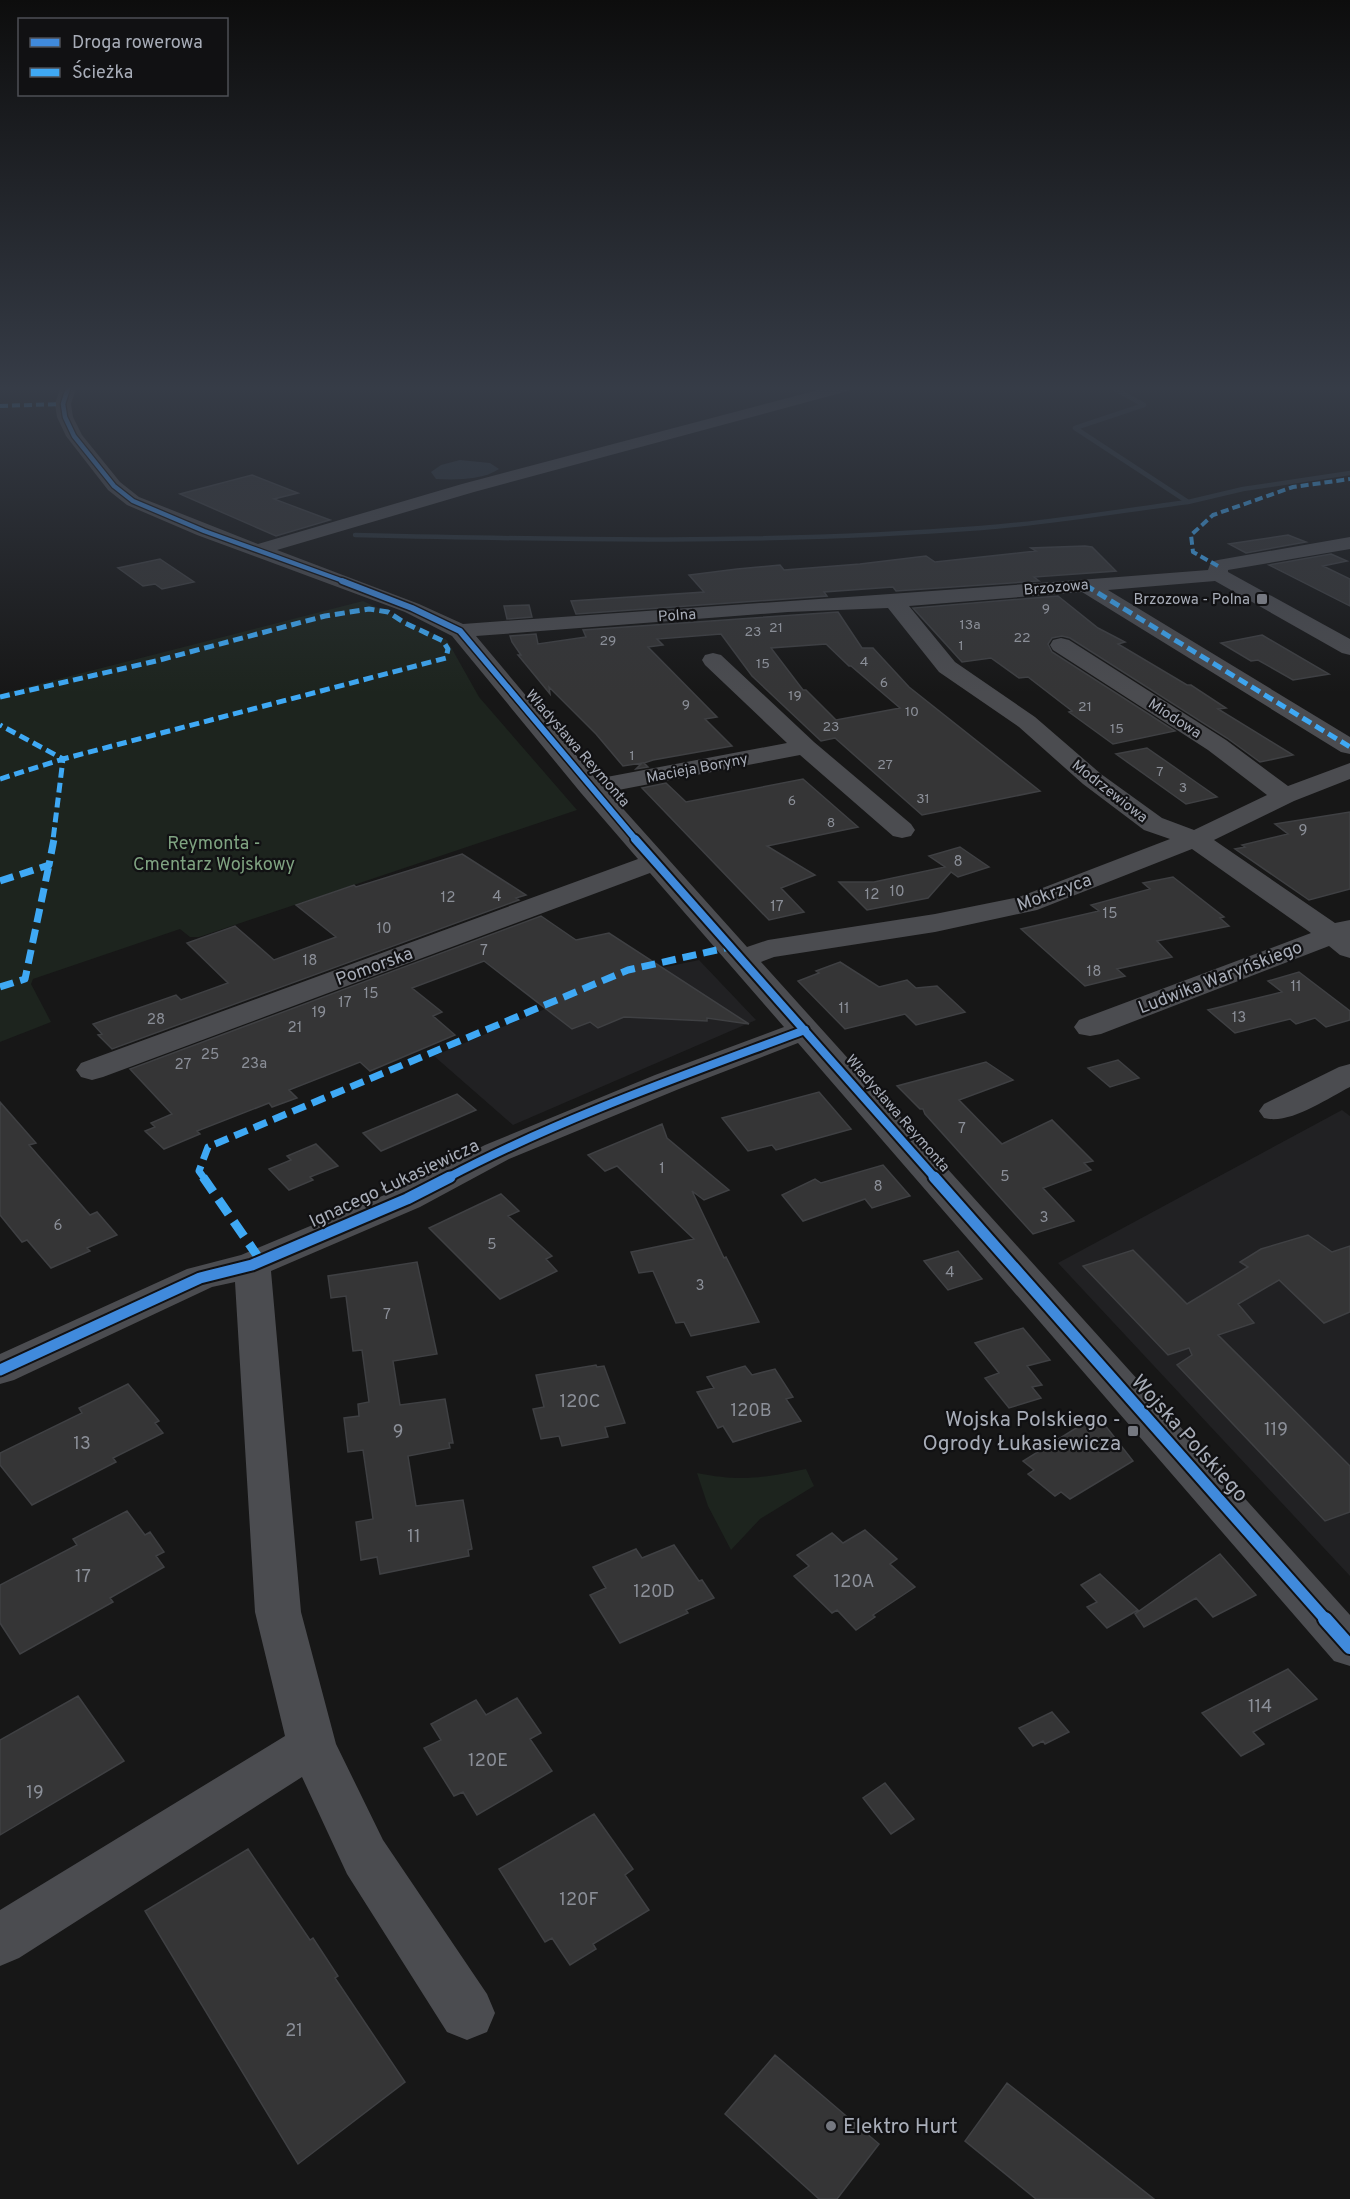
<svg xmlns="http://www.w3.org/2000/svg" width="1350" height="2199" font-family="Overpass,sans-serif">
<rect width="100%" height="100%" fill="#171717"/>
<path fill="#212123" d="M 699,960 L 756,1020 L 513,1125 L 434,1056 L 623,976 Z
M 1342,1110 L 1350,1116 L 1350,1576 L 1058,1263 Z"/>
<path fill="#1d241e" d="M 363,601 L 447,640 L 479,697 L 577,810 L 199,937 L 190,937 L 180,929 L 33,979 L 31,984 L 51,1022 L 0,1042 L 0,694 Z
M 806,1469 L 814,1486 L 760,1519 L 731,1550 L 708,1506 L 697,1473 C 742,1482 762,1478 806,1469 Z"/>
<path fill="#2a3239" d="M 460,460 L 490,463 L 499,469 C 483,480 456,480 436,479 L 431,472 L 441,465 Z"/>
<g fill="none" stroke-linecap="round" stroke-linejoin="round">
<path stroke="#2a3239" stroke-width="4.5" d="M 1188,502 L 1243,489 L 1350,473
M 355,535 C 564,540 773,544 981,528 C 1050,523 1119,511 1188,502 L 1075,428 L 1144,405 L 1108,385"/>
</g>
<path fill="#353536" stroke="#3f4043" stroke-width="1.5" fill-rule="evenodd" d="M 252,475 L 298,493 L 274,499 L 330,520 L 276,536 L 180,494 Z
M 1288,535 L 1306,542 L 1246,553 L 1229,544 Z
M 1085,546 L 1092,547 L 1116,571 L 1034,577 L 1039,581 L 896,591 L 893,587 L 824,592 L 827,596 L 576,614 L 571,601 L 704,592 L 689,575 L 737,569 L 780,565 L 784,570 L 860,564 L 926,556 L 935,562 L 1036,551 L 1031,548 Z
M 1331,554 L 1347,561 L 1323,566 L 1350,579 L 1350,606 L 1269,565 Z
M 160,559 L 194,582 L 162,589 L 155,584 L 143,586 L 118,568 Z
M 1058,596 L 1098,628 L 1125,642 L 1118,644 L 1187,685 L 1191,685 L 1226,708 L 1218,709 L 1293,755 L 1260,762 L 1227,738 L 1070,638 L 1062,636 L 1052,638 L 1048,644 L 1052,652 L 1175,731 L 1113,744 L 1069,712 L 1072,711 L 1028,677 L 1019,678 L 991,658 L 962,662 L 913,608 Z
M 529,605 L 532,617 L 507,619 L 504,606 Z
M 838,612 L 862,648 L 873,648 L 909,687 L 1040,791 L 922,815 L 835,738 L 821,741 L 752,676 L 721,634 L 657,639 L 663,645 L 648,647 L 717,717 L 705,719 L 732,746 L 653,760 L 644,763 L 648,767 L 636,769 L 642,763 L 623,766 L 596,734 L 549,687 L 550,694 L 518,655 L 521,655 L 512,642 L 510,636 L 536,634 L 538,644 L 586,637 L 583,630 ZM 826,644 L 849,666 L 851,666 L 900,708 L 836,720 L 806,690 L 803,690 L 771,648 Z
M 1262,635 L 1329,674 L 1293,680 L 1258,660 L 1251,661 L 1221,643 Z
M 1147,748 L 1190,778 L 1217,797 L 1186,804 L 1116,754 Z
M 803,779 L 858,827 L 767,846 L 815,875 L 781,888 L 804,912 L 769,920 L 642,788 L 666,783 L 686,802 Z
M 1350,812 L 1350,889 L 1309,900 L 1235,849 L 1245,847 L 1242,845 L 1288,834 L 1275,824 Z
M 960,847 L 989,867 L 958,877 L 951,872 L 928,898 L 867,910 L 839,882 L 874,882 L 945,867 L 929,856 Z
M 462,854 L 526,895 L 516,898 L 519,900 L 112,1049 L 98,1035 L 102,1034 L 93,1024 L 176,995 L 181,1000 L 228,983 L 187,943 L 235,926 L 274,960 L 336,937 L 296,905 L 354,885 L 356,887 Z
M 1173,877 L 1224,917 L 1220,918 L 1229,926 L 1157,941 L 1172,957 L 1117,969 L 1125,976 L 1085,986 L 1021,929 L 1099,911 L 1091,905 L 1150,889 L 1143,883 Z
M 541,916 L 576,940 L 609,933 L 749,1024 L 707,1018 L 707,1021 L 624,1017 L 598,1028 L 590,1022 L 572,1029 L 484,961 L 412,988 L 442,1012 L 433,1016 L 455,1035 L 370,1071 L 360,1062 L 289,1090 L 297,1098 L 272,1107 L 269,1103 L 197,1131 L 200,1134 L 164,1149 L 145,1131 L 155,1127 L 151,1123 L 172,1114 L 130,1069 Z
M 840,962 L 879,987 L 907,980 L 916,988 L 937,986 L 965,1012 L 916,1025 L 905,1014 L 845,1029 L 798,981 L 819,973 L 816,971 Z
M 1299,972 L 1350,1011 L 1350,1020 L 1326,1027 L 1315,1018 L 1296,1024 L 1290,1019 L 1235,1033 L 1208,1010 L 1282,992 L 1268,981 Z
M 1118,1060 L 1139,1078 L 1110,1087 L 1088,1068 Z
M 986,1062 L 1013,1080 L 959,1100 L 1002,1144 L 1052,1120 L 1093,1161 L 1084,1163 L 1091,1170 L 1043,1188 L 1074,1221 L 1033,1234 L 925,1114 L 923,1109 L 920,1109 L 897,1086 Z
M 819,1092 L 851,1129 L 776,1150 L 772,1145 L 748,1151 L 722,1118 Z
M 457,1094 L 476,1110 L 381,1151 L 363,1133 Z
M 0,1102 L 36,1143 L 29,1145 L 90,1215 L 97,1212 L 117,1235 L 87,1248 L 90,1251 L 51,1268 L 27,1240 L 22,1242 L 0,1215 Z
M 662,1124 L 667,1138 L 729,1190 L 704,1200 L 692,1191 L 724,1258 L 726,1257 L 759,1322 L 691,1336 L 684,1322 L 676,1323 L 653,1271 L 639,1273 L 631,1252 L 694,1239 L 617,1166 L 605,1171 L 588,1155 Z
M 316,1144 L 338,1166 L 310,1177 L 313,1180 L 289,1190 L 269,1169 L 291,1160 L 287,1156 Z
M 883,1165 L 910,1196 L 872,1208 L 865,1199 L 803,1221 L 782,1195 L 815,1179 L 821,1183 Z
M 501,1194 L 519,1211 L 508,1216 L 552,1256 L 546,1259 L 557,1271 L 500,1299 L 429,1228 Z
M 1308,1235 L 1332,1252 L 1350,1246 L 1350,1312 L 1324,1323 L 1279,1280 L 1238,1304 L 1254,1323 L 1218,1335 L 1350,1466 L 1350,1512 L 1325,1521 L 1177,1365 L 1192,1355 L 1189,1348 L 1168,1355 L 1083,1266 L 1133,1250 L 1187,1304 L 1248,1267 L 1240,1262 L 1261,1249 Z
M 958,1251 L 982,1279 L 948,1290 L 924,1261 Z
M 417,1262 L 437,1354 L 393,1361 L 400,1405 L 445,1399 L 453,1443 L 449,1443 L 450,1448 L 408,1456 L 416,1506 L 463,1500 L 472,1549 L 468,1550 L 469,1556 L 380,1574 L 377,1557 L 361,1560 L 356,1522 L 373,1519 L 363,1450 L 348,1452 L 344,1418 L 359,1416 L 358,1404 L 369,1402 L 362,1350 L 353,1351 L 346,1296 L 331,1298 L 328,1276 Z
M 1023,1328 L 1050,1360 L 1027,1366 L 1042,1385 L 1032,1387 L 1041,1398 L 1009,1408 L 985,1378 L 999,1373 L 975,1343 Z
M 596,1365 L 597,1367 L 604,1366 L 625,1423 L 605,1427 L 608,1437 L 562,1446 L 559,1436 L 541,1439 L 533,1409 L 544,1407 L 536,1375 Z
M 745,1366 L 752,1375 L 775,1369 L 793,1397 L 786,1399 L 801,1421 L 733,1442 L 723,1426 L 718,1428 L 697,1392 L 714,1388 L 707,1377 Z
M 128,1384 L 159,1421 L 155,1423 L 163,1433 L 113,1458 L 116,1462 L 32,1505 L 0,1465 L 0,1453 L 82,1413 L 79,1408 Z
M 1097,1415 L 1133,1461 L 1070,1499 L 1061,1492 L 1055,1496 L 1028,1474 L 1034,1470 L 1023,1461 Z
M 127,1511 L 145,1535 L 150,1532 L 164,1552 L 156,1556 L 164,1567 L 110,1598 L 113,1602 L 20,1654 L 0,1623 L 0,1585 L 77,1545 L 73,1539 Z
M 865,1530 L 897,1559 L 890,1564 L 915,1587 L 873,1615 L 875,1617 L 856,1630 L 837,1610 L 832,1613 L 794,1576 L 809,1566 L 797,1555 L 832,1533 L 843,1543 Z
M 674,1545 L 699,1581 L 702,1580 L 714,1598 L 686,1610 L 688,1613 L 620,1643 L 590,1595 L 606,1588 L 593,1567 L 636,1549 L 642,1558 Z
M 1220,1554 L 1256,1595 L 1213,1617 L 1196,1598 L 1144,1627 L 1135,1614 Z
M 1100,1574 L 1138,1610 L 1107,1628 L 1087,1607 L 1097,1602 L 1081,1585 Z
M 1288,1669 L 1317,1699 L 1253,1732 L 1264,1744 L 1241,1756 L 1202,1713 Z
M 78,1696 L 124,1761 L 0,1835 L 0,1740 Z
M 517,1698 L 541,1733 L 530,1739 L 552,1771 L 477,1815 L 463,1792 L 454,1796 L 424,1748 L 441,1740 L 431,1724 L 476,1700 L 486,1715 Z
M 1052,1712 L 1069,1732 L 1045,1744 L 1043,1741 L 1033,1746 L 1019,1728 Z
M 885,1783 L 914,1819 L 891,1834 L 863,1798 Z
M 594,1814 L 633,1869 L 625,1875 L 649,1910 L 593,1944 L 596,1949 L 570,1965 L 552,1938 L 545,1942 L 499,1869 Z
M 248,1849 L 310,1940 L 313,1938 L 338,1976 L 335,1978 L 405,2082 L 298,2164 L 145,1911 Z
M 775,2055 L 879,2144 L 837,2199 L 819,2199 L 725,2114 Z
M 1007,2083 L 1154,2199 L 1036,2199 L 965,2141 Z"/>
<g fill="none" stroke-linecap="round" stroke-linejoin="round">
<path fill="#4b4c50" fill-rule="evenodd" d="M 61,385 L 77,385 L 71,404 L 73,417 L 82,435 L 120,482 L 139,497 L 258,544 L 462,484 L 837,385 L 862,385 L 859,388 L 474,492 L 277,550 L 419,604 L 463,624 C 711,606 960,590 1208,570 L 1211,562 L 1218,560 L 1350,537 L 1350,549 L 1228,570 L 1228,572 L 1350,639 L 1350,655 L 1342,653 L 1215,581 L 1108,590 L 1350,737 L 1350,754 L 1341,752 L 1082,592 L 909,606 L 955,662 L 1035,717 L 1101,774 L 1162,818 L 1194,830 L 1267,795 L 1208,750 L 1053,650 L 1050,645 L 1053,640 L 1061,638 L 1069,640 L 1226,740 L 1288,786 L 1350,763 L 1350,779 L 1294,801 L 1214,840 L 1335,923 L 1350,920 L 1350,958 L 1340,955 L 1329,946 L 1101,1034 L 1090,1036 L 1079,1034 L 1074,1027 L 1079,1020 L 1311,933 L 1192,849 L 1037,910 L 935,932 L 774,957 L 761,962 L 1350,1615 L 1350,1666 L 1334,1661 L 798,1043 L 679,1089 L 509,1159 L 420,1207 L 271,1271 L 301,1612 L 336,1744 L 383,1840 L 487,1994 L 495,2013 L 487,2032 L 467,2040 L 447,2032 L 347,1874 L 302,1777 L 19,1958 L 0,1966 L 0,1910 L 285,1736 L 255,1612 L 235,1282 L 212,1287 L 14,1380 L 0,1384 L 0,1354 L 187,1269 L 241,1255 L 394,1191 L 485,1145 L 655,1075 L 784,1027 L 650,873 L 103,1077 L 92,1080 L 81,1077 L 76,1070 L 81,1063 L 638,859 L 581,793 L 452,636 L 405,612 L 197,535 L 127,505 L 108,490 L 66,436 L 57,417 L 55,404 ZM 888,608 L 939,672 L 1019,727 L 1083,784 L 1144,830 L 1170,839 L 1019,897 L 935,914 L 768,940 L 747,947 L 608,792 L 800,755 L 893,836 L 902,838 L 911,836 L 915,830 L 911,824 L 814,742 L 721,655 L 713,653 L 705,655 L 702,660 L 705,665 L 787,743 L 596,779 L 476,636 L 788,612 Z
M 1350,1064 L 1350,1087 C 1326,1099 1290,1125 1264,1118 L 1259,1111 L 1264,1104 L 1339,1067 Z"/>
<path stroke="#3fa9f5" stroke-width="4" stroke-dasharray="8 4" stroke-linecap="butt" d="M 0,406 L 63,404
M 1218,566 L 1193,552 L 1191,535 L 1213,515 L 1293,487 L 1350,479"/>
<path stroke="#3fa9f5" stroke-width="5" stroke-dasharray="10 5" stroke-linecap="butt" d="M 1085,585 L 1350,747
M 0,697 L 156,661 L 325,616 L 369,609 L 388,612 L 405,623 L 443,641 L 448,649 L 446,658 L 63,759 L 0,725
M 0,779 L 63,759 L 53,840"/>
<path stroke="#3fa9f5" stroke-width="7" stroke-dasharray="14 7" stroke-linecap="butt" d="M 0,881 L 49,865 L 54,839
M 0,987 L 25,979 L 49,865
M 204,1178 L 199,1171 L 208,1147 L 628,970 L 730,947"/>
<path stroke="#3fa9f5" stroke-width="9" stroke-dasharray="18 9" stroke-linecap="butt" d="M 203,1177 L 261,1261"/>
<defs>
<path id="cycleway-far4" d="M 69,385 L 63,404 L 65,417 L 74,436 L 114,486 L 133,501 L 204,531 L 346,582"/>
<path id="cycleway-far3" d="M 342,581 L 412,608 L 460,631 L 636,840"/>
<path id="cycleway-far2" d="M 635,839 L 935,1178
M 447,1178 C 561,1118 685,1075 805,1030"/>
<path id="cycleway-far1" d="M 934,1177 L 1326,1620
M 0,1370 L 200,1278 L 252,1265 L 407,1199 L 450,1177"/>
<path id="cycleway" d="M 1325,1619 L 1350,1647"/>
</defs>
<use href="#cycleway-far4" stroke="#111113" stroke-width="7"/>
<use href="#cycleway-far3" stroke="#111113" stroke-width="9"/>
<use href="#cycleway-far2" stroke="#111113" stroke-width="12"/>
<use href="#cycleway-far1" stroke="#111113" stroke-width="15"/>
<use href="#cycleway" stroke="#111113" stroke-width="18"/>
<use href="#cycleway-far4" stroke="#408adc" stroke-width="4.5"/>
<use href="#cycleway-far3" stroke="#408adc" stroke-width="6"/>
<use href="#cycleway-far2" stroke="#408adc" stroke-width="8"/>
<use href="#cycleway-far1" stroke="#408adc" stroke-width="11"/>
<use href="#cycleway" stroke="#408adc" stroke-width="14"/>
</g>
<linearGradient id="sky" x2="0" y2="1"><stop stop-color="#0d0d0d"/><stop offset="0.56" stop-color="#363c47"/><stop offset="1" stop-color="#363c47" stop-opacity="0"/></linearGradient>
<rect width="1350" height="693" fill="url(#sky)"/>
<g fill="#757880" stroke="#111113" stroke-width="2">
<rect x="1256" y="593" width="12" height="12" rx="3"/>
<rect x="1127" y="1425" width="12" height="12" rx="3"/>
<circle cx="831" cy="2126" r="6"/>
</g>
<g text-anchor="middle" stroke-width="4.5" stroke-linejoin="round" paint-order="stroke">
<g font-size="14" fill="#8b8f98">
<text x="1046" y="613">9</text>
<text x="970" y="629">13a</text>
<text x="776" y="632">21</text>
<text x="753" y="636">23</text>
<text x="1022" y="642">22</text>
<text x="608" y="645">29</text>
<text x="961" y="650">1</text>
<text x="864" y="666">4</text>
<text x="763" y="668">15</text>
<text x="884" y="687">6</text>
<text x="795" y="700">19</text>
<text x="686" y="709">9</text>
<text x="1085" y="711">21</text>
<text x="912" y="716">10</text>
<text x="831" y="731">23</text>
<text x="1117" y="733">15</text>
<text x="632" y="760">1</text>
<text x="885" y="769">27</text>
<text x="1160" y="776">7</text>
<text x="1183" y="792">3</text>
<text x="923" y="803">31</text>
<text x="792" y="805">6</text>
<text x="831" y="827">8</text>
</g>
<g font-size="15" fill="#a8adb8" stroke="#111113">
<text transform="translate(1056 587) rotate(-5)" y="5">Brzozowa</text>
<text transform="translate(677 615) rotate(-4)" y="5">Polna</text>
<text transform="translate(1175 718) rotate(33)" y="5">Miodowa</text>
<text transform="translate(578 748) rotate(49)" y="5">Władysława Reymonta</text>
<text transform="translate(697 768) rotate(-11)" y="5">Macieja Boryny</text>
<text transform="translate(1110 791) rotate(38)" y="5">Modrzewiowa</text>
<text transform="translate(898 1113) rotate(49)" y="5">Władysława Reymonta</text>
</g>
<g font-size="15" fill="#a8adb8" stroke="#111113" text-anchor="end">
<text x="1250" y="604">Brzozowa - Polna</text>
</g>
<g font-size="15" fill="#8b8f98">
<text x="1303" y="835">9</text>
<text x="958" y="866">8</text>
<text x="897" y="896">10</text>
<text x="872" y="899">12</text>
<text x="497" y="901">4</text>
<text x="448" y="902">12</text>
<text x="777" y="911">17</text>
<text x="1110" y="918">15</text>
<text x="384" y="933">10</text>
<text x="484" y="955">7</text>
<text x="310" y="965">18</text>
<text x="1094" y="976">18</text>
<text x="1296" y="991">11</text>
<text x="371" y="998">15</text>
<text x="345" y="1007">17</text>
<text x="844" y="1013">11</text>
<text x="319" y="1017">19</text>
<text x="1239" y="1022">13</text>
<text x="156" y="1024">28</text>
<text x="295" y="1032">21</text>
<text x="210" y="1059">25</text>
<text x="254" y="1068">23a</text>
<text x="183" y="1069">27</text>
<text x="962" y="1133">7</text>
<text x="662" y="1173">1</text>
<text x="1005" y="1181">5</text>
<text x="878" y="1191">8</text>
<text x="1044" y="1222">3</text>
<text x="58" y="1230">6</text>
<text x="492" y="1249">5</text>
<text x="950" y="1277">4</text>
<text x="700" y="1290">3</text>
<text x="387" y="1319">7</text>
</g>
<g font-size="18" fill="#7fa381" stroke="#111113">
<text x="214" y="849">Reymonta -<tspan x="214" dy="21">Cmentarz Wojskowy</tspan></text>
</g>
<g font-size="18" fill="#a8adb8" stroke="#111113">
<text transform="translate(1054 892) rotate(-20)" y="6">Mokrzyca</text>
<text transform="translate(374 966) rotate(-20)" y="6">Pomorska</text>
<text transform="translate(1220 977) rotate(-21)" y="6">Ludwika Waryńskiego</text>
<text transform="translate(394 1183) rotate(-25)" y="6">Ignacego Łukasiewicza</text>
</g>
<g font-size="18" fill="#8b8f98">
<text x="580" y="1407">120C</text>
<text x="751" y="1416">120B</text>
<text x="1276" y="1435">119</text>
<text x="398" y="1437">9</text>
<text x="82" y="1449">13</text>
<text x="414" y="1542">11</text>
<text x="83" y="1582">17</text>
<text x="854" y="1587">120A</text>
<text x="654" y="1597">120D</text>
<text x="1260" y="1712">114</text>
<text x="488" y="1766">120E</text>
<text x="35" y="1798">19</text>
<text x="579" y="1905">120F</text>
<text x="294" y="2036">21</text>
</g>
<g font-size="21" fill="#a8adb8" stroke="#111113" text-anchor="end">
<text x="1121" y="1426">Wojska Polskiego -<tspan x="1121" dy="24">Ogrody Łukasiewicza</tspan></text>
<text x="843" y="2133" text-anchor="start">Elektro Hurt</text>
</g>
<g font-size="21" fill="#a8adb8" stroke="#111113">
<text transform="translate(1190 1438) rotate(48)" y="7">Wojska Polskiego</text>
</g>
</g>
<rect x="18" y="18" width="210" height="78" fill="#111113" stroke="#4d4f55" stroke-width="1.5"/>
<rect x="30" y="38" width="30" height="9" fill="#408adc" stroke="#4d4f55" stroke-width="1.5"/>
<text x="72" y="48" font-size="18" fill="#a8adb8">Droga rowerowa</text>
<rect x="30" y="68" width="30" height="9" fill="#3fa9f5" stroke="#4d4f55" stroke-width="1.5"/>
<text x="72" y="78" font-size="18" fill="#a8adb8">Ścieżka</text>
</svg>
